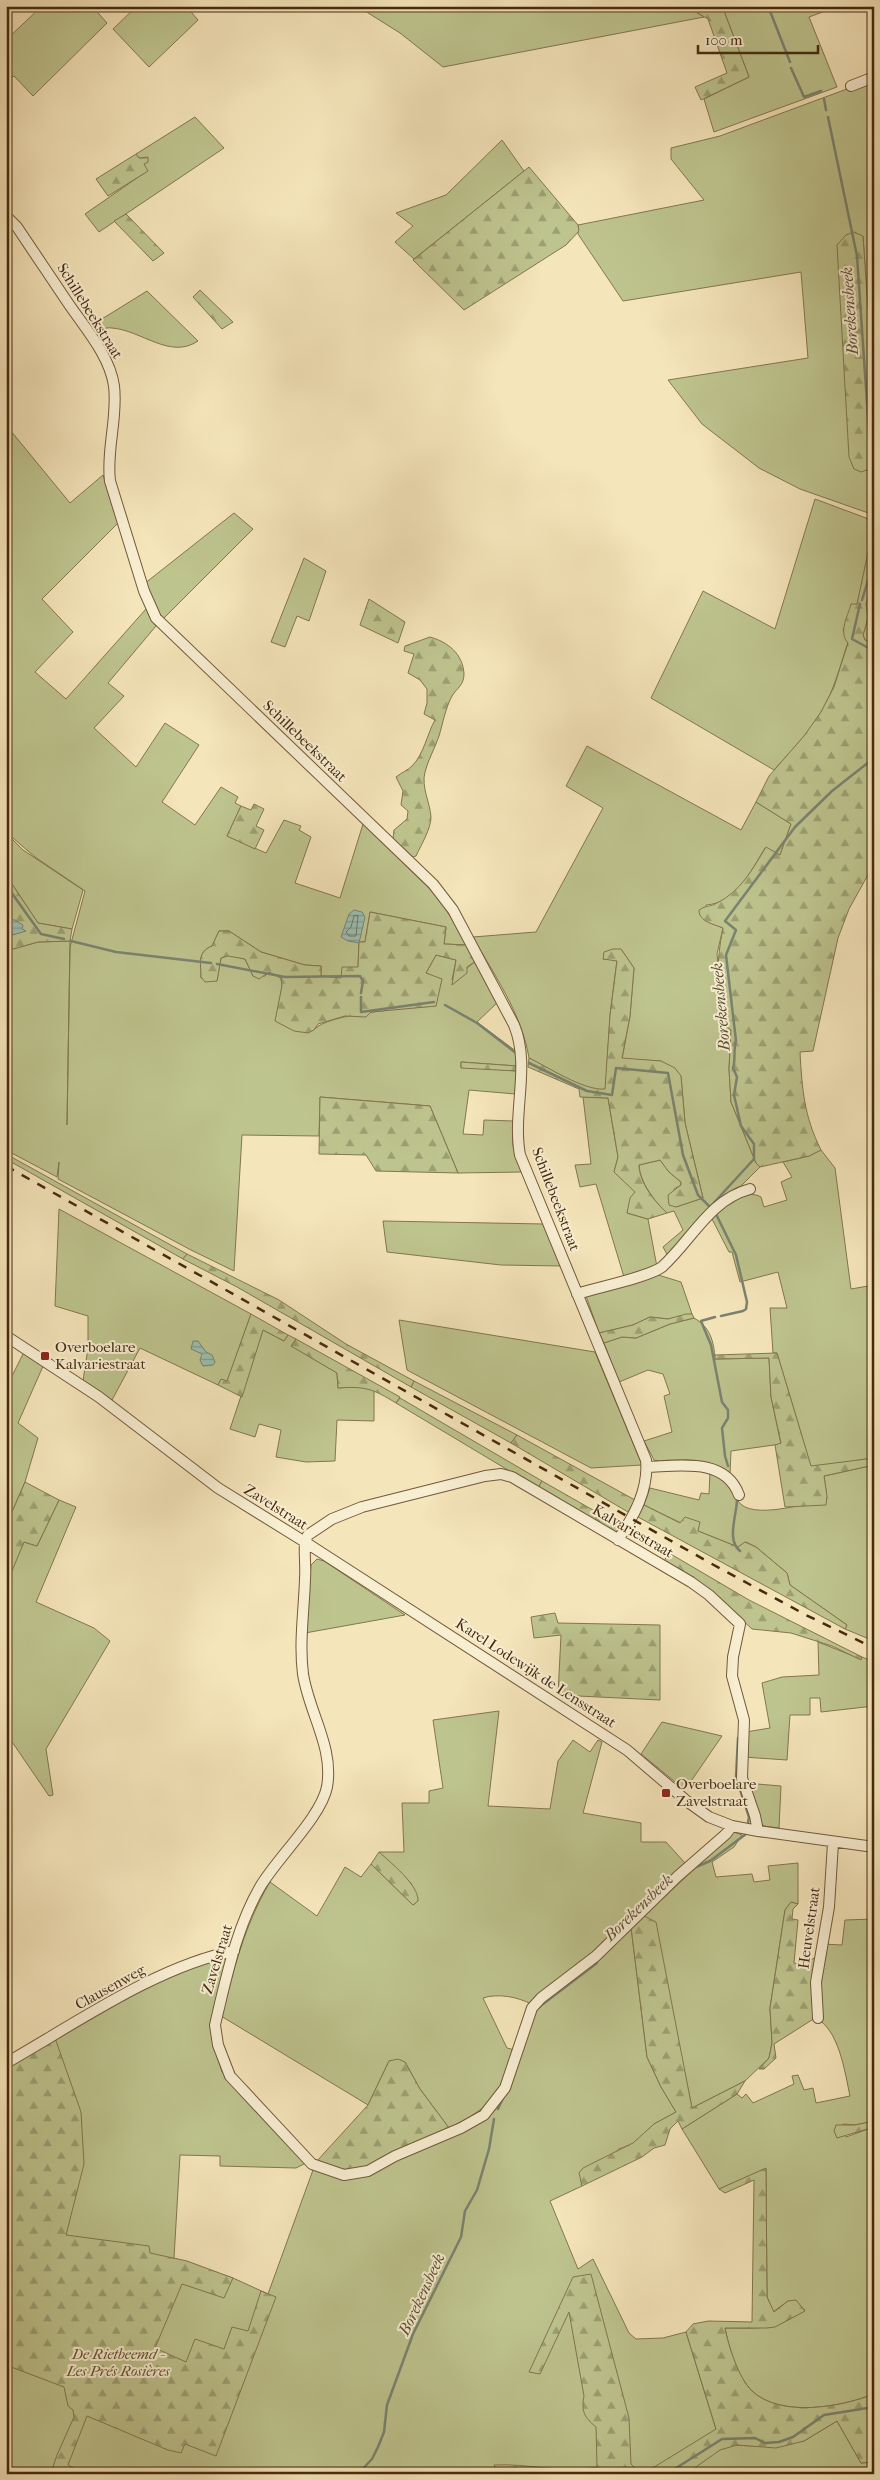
<svg xmlns="http://www.w3.org/2000/svg" width="880" height="2480" font-family="'IM FELL French Canon',serif">
<defs>
<pattern id="forest-firs" width="22" height="20" patternUnits="userSpaceOnUse" patternTransform="scale(1.25)"><rect width="22" height="20" fill="#bec48e"/><path d="M5 1l3.5 6h-7zM16 11l3.5 6h-7z" fill="#9c9f72"/></pattern>
<pattern id="water-rules" width="6" height="5" patternUnits="userSpaceOnUse" patternTransform="scale(1.25)"><rect width="6" height="5" fill="#9cbfb2"/><path d="M0 2.5h6" fill="none" stroke="#819b8f"/></pattern>
</defs>
<rect width="100%" height="100%" fill="#f5e5ba"/>
<filter id="stains"><feTurbulence type="fractalNoise" baseFrequency=".004" numOctaves="4"/><feColorMatrix values="0 0 0 0 .2 0 0 0 0 .09 0 0 0 0 .02 0 0 0 .5 -.17"/></filter>
<radialGradient id="worn" r=".72"><stop offset=".6" stop-color="#630" stop-opacity="0"/><stop offset="1" stop-color="#630" stop-opacity=".3"/></radialGradient>
<path fill="#bec48e" stroke="#82774e" d="M 42,6 L 92,6 L 107,23 L 33,96 L 14,76 L 6,83 L 6,40 Z
M 137,6 L 186,6 L 198,20 L 149,67 L 113,29 Z
M 357,6 L 686,6 L 704,17 L 443,67 L 400,33 Z
M 718,6 L 839,6 L 809,17 L 837,87 L 714,132 L 704,99 L 749,77 L 724,11 Z
M 874,79 L 874,397 L 863,236 L 868,471 L 874,464 L 874,515 L 800,489 L 759,468 L 702,424 L 668,380 L 808,358 L 801,272 L 623,301 L 578,234 L 578,225 L 704,200 L 671,159 L 671,148 L 720,136 Z
M 195,117 L 224,148 L 99,232 L 85,214 L 147,171 L 136,154 Z
M 502,140 L 524,171 L 414,259 L 395,242 L 413,226 L 396,213 L 446,195 Z
M 147,291 L 198,341 C 170,360 141,330 112,328 C 106,327 99,330 93,332 L 89,327 Z
M 6,425 L 70,503 L 103,475 L 118,523 L 42,599 L 73,632 L 35,672 L 66,699 L 146,609 L 156,626 L 108,683 L 124,696 L 94,728 L 136,767 L 165,723 L 199,745 L 162,802 L 195,825 L 221,787 L 238,797 L 235,803 L 241,806 L 227,836 L 266,853 L 284,820 L 301,826 L 299,830 L 311,837 L 295,883 L 340,898 L 363,824 L 438,897 L 468,945 L 444,944 L 446,927 L 370,912 L 365,942 L 359,942 L 358,967 L 341,978 L 321,976 L 321,966 L 305,965 L 261,952 L 229,931 L 219,931 L 212,946 C 197,952 201,963 201,978 L 217,981 L 221,958 L 228,955 L 245,959 L 253,976 L 265,976 L 269,972 L 281,978 L 282,986 L 276,1021 L 314,1030 C 326,1013 412,1008 436,1006 L 426,973 L 436,955 L 456,960 L 452,980 L 476,961 L 498,1002 L 477,1022 L 517,1052 L 517,1066 L 461,1062 L 461,1067 L 517,1071 L 515,1094 L 469,1090 L 463,1134 L 483,1135 L 484,1120 L 513,1121 L 513,1146 L 522,1172 L 458,1173 L 430,1106 L 320,1097 L 319,1136 L 242,1135 L 234,1271 L 191,1250 L 58,1179 L 59,1162 L 57,1177 L 6,1150 L 6,951 L 38,942 L 70,941 L 67,1125 L 70,947 L 85,891 L 35,857 L 6,832 Z
M 815,499 L 874,521 L 874,525 L 857,605 L 843,630 L 848,642 C 840,666 834,691 821,712 C 808,734 790,752 774,770 L 651,698 L 703,591 L 775,629 Z
M 234,513 L 253,529 L 163,619 L 156,611 L 144,584 Z
M 304,558 L 326,571 L 309,621 L 297,616 L 285,647 L 271,642 Z
M 874,578 L 874,644 L 865,640 L 863,635 L 868,618 L 866,604 Z
M 587,746 L 741,830 L 756,802 L 791,824 L 780,855 L 765,848 C 751,871 736,903 706,905 L 708,922 L 723,928 L 717,954 L 725,1026 L 731,1030 L 729,1069 L 731,1102 L 756,1163 L 760,1167 L 742,1185 L 710,1208 L 668,1256 L 663,1247 L 683,1230 L 674,1211 L 667,1213 C 654,1201 640,1182 639,1165 L 660,1160 L 669,1172 L 681,1182 L 681,1185 L 674,1189 L 676,1207 L 703,1198 L 685,1123 L 681,1076 L 661,1061 L 622,1059 L 630,1016 L 634,968 L 621,949 L 603,959 L 617,960 L 610,1015 L 606,1082 L 605,1090 C 583,1091 549,1068 529,1058 C 522,1014 494,975 473,937 L 536,932 L 603,808 L 566,786 Z
M 6,833 L 23,850 L 83,890 L 72,929 L 38,923 L 6,875 Z
M 583,1097 L 608,1098 L 618,1157 L 614,1172 L 636,1192 L 627,1213 L 648,1219 L 657,1267 L 624,1277 L 596,1184 L 580,1187 L 575,1165 L 591,1164 Z
M 821,1150 L 835,1168 L 851,1289 L 874,1285 L 874,1458 L 811,1467 L 777,1353 L 773,1353 L 770,1308 L 787,1308 L 778,1272 L 740,1282 L 732,1252 L 729,1252 L 711,1217 C 722,1205 746,1188 761,1197 L 764,1207 L 787,1200 L 781,1182 L 792,1177 L 783,1162 L 809,1156 Z
M 6,1154 L 187,1254 L 183,1259 L 6,1159 Z
M 59,1209 L 251,1314 L 227,1382 L 221,1380 L 218,1385 L 140,1348 L 112,1400 L 83,1381 L 88,1348 L 88,1316 L 55,1306 Z
M 383,1221 L 544,1224 L 561,1266 L 501,1265 L 387,1252 Z
M 655,1274 L 681,1282 L 692,1314 L 668,1319 L 650,1317 L 633,1325 L 599,1333 L 586,1296 Z
M 694,1318 C 710,1327 714,1341 715,1359 L 769,1358 L 771,1397 L 781,1444 L 731,1451 L 730,1474 L 654,1460 L 644,1441 L 672,1432 L 664,1396 L 670,1394 L 663,1374 L 648,1370 L 619,1382 L 604,1343 L 622,1337 L 636,1338 L 670,1324 Z
M 399,1320 L 595,1352 L 642,1465 L 591,1468 L 407,1370 Z
M 263,1330 L 284,1341 L 288,1335 L 296,1339 L 292,1346 L 337,1373 L 338,1388 L 362,1386 L 374,1389 L 374,1421 L 337,1420 L 335,1461 L 306,1462 L 276,1457 L 281,1430 L 259,1424 L 255,1437 L 230,1429 Z
M 24,1352 L 44,1364 L 18,1423 L 38,1438 L 25,1482 L 6,1526 L 6,1388 Z
M 414,1381 L 517,1435 L 511,1443 L 411,1387 Z
M 400,1398 L 542,1481 L 538,1488 L 396,1403 Z
M 874,1465 L 874,1641 L 845,1629 L 847,1625 L 790,1585 L 787,1573 L 756,1547 L 746,1542 L 738,1547 L 698,1531 L 699,1522 L 681,1523 L 644,1505 L 650,1488 L 699,1500 L 701,1493 L 709,1494 L 710,1472 C 719,1475 728,1483 734,1491 C 736,1494 736,1498 738,1501 C 751,1521 807,1503 827,1499 L 824,1476 Z
M 59,1500 L 76,1507 L 36,1602 L 94,1628 L 110,1641 L 46,1749 L 53,1795 L 49,1796 L 6,1733 L 6,1582 L 24,1542 L 37,1546 Z
M 317,1559 L 324,1561 L 405,1615 L 305,1633 L 311,1565 Z
M 818,1642 L 861,1659 L 862,1657 L 874,1662 L 874,1706 L 821,1712 L 820,1698 L 810,1698 L 810,1715 L 790,1715 L 787,1760 L 743,1757 L 746,1732 L 770,1728 L 762,1683 L 782,1677 L 819,1675 Z
M 499,1711 L 488,1806 L 550,1809 L 558,1761 L 573,1740 L 590,1752 L 598,1740 L 602,1742 L 583,1813 L 641,1823 L 641,1842 L 666,1842 L 685,1863 L 594,1953 L 531,2004 C 518,1997 498,1993 483,1998 L 507,2048 L 515,2050 C 497,2097 495,2105 449,2128 L 420,2089 L 405,2062 L 389,2061 L 368,2105 L 221,2016 C 234,1969 245,1924 270,1882 L 317,1916 L 345,1867 L 361,1877 L 371,1864 L 413,1905 L 418,1901 L 411,1883 L 379,1852 L 404,1852 L 402,1803 L 429,1803 L 429,1791 L 443,1788 L 433,1720 Z
M 662,1722 L 722,1736 L 685,1790 L 641,1754 Z
M 745,1783 L 781,1786 L 779,1828 L 764,1826 L 761,1823 Z
M 734,1832 L 742,1835 L 734,1847 L 712,1862 L 716,1877 L 752,1874 L 754,1882 L 770,1880 L 768,1866 L 798,1863 L 798,1904 L 791,1902 L 785,1910 L 770,2008 L 772,2043 L 769,2058 L 745,2081 L 692,2108 L 676,2032 L 644,1916 Z
M 874,1919 L 874,2121 L 855,2125 L 843,2124 L 846,2137 L 874,2127 L 874,2394 C 841,2407 781,2418 752,2391 C 737,2377 729,2347 725,2328 C 761,2328 773,2331 805,2310 L 788,2301 L 773,2312 L 767,2297 L 766,2169 L 719,2189 L 682,2129 L 737,2094 L 742,2098 L 746,2094 L 753,2103 L 794,2084 L 792,2076 L 798,2075 L 804,2090 L 813,2088 L 816,2103 L 850,2096 C 845,2073 839,2028 815,2018 L 822,1944 L 842,1945 L 845,1920 Z
M 631,1927 L 647,2057 L 661,2087 L 676,2112 L 654,2124 L 634,2143 L 619,2149 L 581,2184 L 582,2186 L 550,2201 L 578,2269 L 593,2259 L 629,2333 L 636,2339 L 663,2338 L 686,2332 L 716,2429 L 736,2445 L 754,2446 L 804,2441 L 837,2421 L 861,2463 L 874,2462 L 874,2474 L 6,2474 L 6,2066 L 150,1984 L 180,1970 L 227,1956 L 215,2049 L 222,2072 L 306,2163 L 296,2168 L 220,2166 L 220,2156 L 180,2155 L 174,2258 L 233,2278 L 268,2294 L 313,2170 L 485,2118 C 514,2091 522,2051 534,2015 L 539,2008 L 598,1962 Z"/>
<path fill="url(#forest-firs)" stroke="#82774e" d="M 686,6 L 718,6 L 724,11 L 749,77 L 701,100 L 695,87 L 727,73 L 708,19 Z
M 136,154 L 139,158 L 148,157 L 148,162 L 144,164 L 148,171 L 108,196 L 96,179 Z
M 529,167 L 578,225 L 579,231 L 566,245 L 464,310 L 413,260 Z
M 126,214 L 164,253 L 153,261 L 114,221 Z
M 854,232 L 863,236 L 874,397 L 874,464 L 872,468 L 861,472 L 854,469 L 849,457 L 837,245 L 846,235 Z
M 200,290 L 233,322 L 222,329 L 193,297 Z
M 874,525 L 874,578 L 866,604 L 868,618 L 863,635 L 865,640 L 874,644 L 874,864 L 849,909 L 838,938 L 813,1051 L 800,1052 C 802,1089 804,1116 821,1150 L 809,1156 L 760,1167 L 756,1163 L 731,1102 L 729,1069 L 731,1030 L 720,1022 C 717,988 716,962 723,928 C 714,924 699,922 699,910 C 706,905 711,907 717,903 C 741,891 752,870 766,847 L 780,855 L 791,824 L 756,802 L 769,776 L 804,736 L 821,712 L 834,687 L 848,643 C 838,632 848,616 851,604 L 857,604 Z
M 369,599 L 405,622 L 398,643 L 360,625 Z
M 430,637 C 448,642 463,654 464,674 C 464,685 457,688 452,696 C 445,709 443,723 439,736 C 435,748 428,760 425,772 C 421,787 430,802 431,817 C 431,829 421,845 416,856 L 413,857 L 393,839 L 394,830 L 407,819 L 408,811 L 401,805 L 403,791 L 396,777 C 401,773 408,770 412,766 C 424,754 427,734 435,720 L 424,714 L 427,703 L 427,689 L 420,680 L 408,673 L 414,654 L 404,651 L 405,646 Z
M 254,804 L 264,809 L 256,826 L 264,830 L 255,849 L 227,836 L 241,806 L 251,810 Z
M 6,875 L 38,923 L 72,929 L 70,941 L 38,942 L 6,951 Z
M 370,912 L 446,927 L 444,944 L 468,945 L 476,961 L 467,967 L 467,973 L 452,985 L 456,960 L 436,955 L 426,973 L 442,979 L 436,1006 L 371,1012 L 366,1017 L 345,1016 L 318,1024 L 314,1030 L 308,1033 L 294,1031 L 275,1021 L 282,986 L 281,978 L 269,972 L 259,979 L 253,976 L 245,959 L 228,956 L 221,958 L 217,981 L 205,982 L 201,977 C 201,963 197,952 212,946 L 219,931 L 229,931 L 261,952 L 305,965 L 321,966 L 321,976 L 341,978 L 342,967 L 358,967 L 359,942 L 365,942 Z
M 613,949 L 621,949 L 634,968 L 630,1016 L 622,1058 L 661,1061 L 675,1068 L 681,1076 L 685,1123 L 703,1198 L 676,1207 L 669,1205 L 668,1195 L 681,1185 L 681,1182 L 669,1172 L 660,1160 L 639,1165 C 639,1182 654,1201 667,1213 L 648,1219 L 627,1213 L 630,1198 L 635,1192 L 614,1172 L 618,1157 L 608,1098 L 580,1097 L 579,1089 L 528,1067 L 529,1058 C 548,1067 584,1091 605,1089 L 610,1015 L 617,961 L 603,959 L 604,952 Z
M 461,1062 L 517,1066 L 517,1071 L 461,1068 Z
M 320,1097 L 430,1106 L 458,1173 L 376,1171 L 366,1155 L 319,1154 Z
M 187,1254 L 279,1300 L 346,1344 L 414,1381 L 411,1387 L 237,1287 L 183,1259 Z
M 251,1314 L 288,1335 L 284,1341 L 263,1330 L 242,1397 L 218,1385 L 221,1379 L 227,1381 Z
M 686,1314 L 692,1314 L 694,1318 L 670,1324 L 636,1338 L 622,1337 L 604,1343 L 599,1333 L 633,1325 L 650,1317 L 668,1319 Z
M 296,1339 L 400,1397 L 396,1403 C 373,1389 366,1386 338,1388 L 337,1373 L 291,1346 Z
M 777,1353 L 811,1466 L 874,1458 L 874,1465 L 824,1476 L 827,1496 L 826,1505 L 785,1507 L 775,1445 L 781,1443 L 771,1397 L 769,1358 L 715,1359 L 715,1355 Z
M 517,1435 L 635,1500 L 628,1512 L 511,1443 Z
M 542,1481 L 621,1526 L 618,1531 L 613,1532 L 538,1488 Z
M 25,1482 L 59,1500 L 37,1546 L 24,1542 L 7,1583 L 6,1526 Z
M 644,1505 L 680,1523 L 685,1517 L 700,1522 L 698,1531 L 738,1547 L 745,1542 L 756,1547 L 787,1573 L 790,1585 L 847,1625 L 845,1629 L 638,1517 Z
M 669,1553 L 749,1600 L 862,1657 L 861,1660 L 832,1646 L 791,1633 L 752,1629 L 712,1592 L 664,1561 Z
M 555,1613 L 558,1623 L 660,1625 L 660,1700 L 558,1695 L 561,1635 L 534,1638 L 531,1617 Z
M 379,1852 C 390,1862 419,1885 418,1901 L 413,1905 L 371,1864 Z
M 791,1902 L 798,1904 L 793,1909 L 792,1919 L 798,1920 L 794,1963 L 809,1966 L 810,1960 L 817,1957 L 815,2018 L 774,2044 L 776,2058 L 764,2069 L 759,2069 L 769,2058 L 772,2043 L 770,2008 L 785,1910 Z
M 644,1916 L 656,1922 L 692,2108 L 745,2081 L 737,2094 L 682,2129 L 678,2121 L 670,2129 L 665,2145 L 654,2148 L 642,2157 L 582,2186 L 579,2173 L 583,2168 L 633,2143 L 654,2124 L 676,2112 L 661,2087 L 647,2057 L 631,1927 Z
M 55,2038 L 81,2112 L 84,2164 L 66,2235 L 149,2246 L 150,2253 L 187,2261 L 233,2278 L 224,2298 L 182,2284 L 155,2348 L 186,2362 L 195,2339 L 224,2349 L 232,2327 L 248,2331 L 261,2291 L 276,2297 L 216,2456 L 185,2444 L 181,2453 L 168,2450 L 87,2416 L 68,2465 L 86,2474 L 51,2473 L 57,2455 L 74,2417 L 73,2410 L 68,2406 L 64,2387 L 6,2365 L 6,2066 Z
M 398,2059 L 405,2062 L 420,2089 L 449,2128 L 367,2167 L 341,2170 L 316,2162 L 368,2105 L 389,2061 Z
M 874,2121 L 874,2127 L 837,2138 L 834,2131 L 836,2125 L 855,2125 Z
M 766,2168 L 767,2297 L 774,2312 L 788,2301 L 796,2300 L 805,2311 L 775,2327 L 767,2328 L 725,2328 C 728,2345 739,2379 752,2391 C 781,2418 841,2407 874,2394 L 874,2462 L 861,2463 L 837,2421 L 804,2441 L 776,2448 L 737,2445 L 720,2450 L 686,2474 L 498,2474 L 494,2465 C 528,2463 563,2474 597,2467 L 596,2427 C 584,2417 581,2411 584,2396 L 569,2312 L 540,2374 L 529,2372 L 573,2277 L 591,2274 L 629,2418 L 631,2464 L 636,2469 L 651,2469 L 716,2429 L 686,2332 L 693,2324 L 708,2321 L 752,2322 L 754,2180 L 725,2193 L 719,2189 Z"/>
<path fill="url(#water-rules)" stroke="#7a8370" d="M 354,910 L 362,912 L 365,917 L 359,943 L 348,941 L 341,937 L 349,914 Z
M 6,919 L 15,920 L 23,925 L 22,929 L 26,931 L 6,937 Z
M 193,1341 L 198,1341 L 206,1352 L 212,1355 L 215,1362 L 213,1365 L 203,1366 L 200,1360 L 202,1354 L 191,1349 Z"/>
<g fill="none" stroke-linecap="round" stroke-linejoin="round">
<path stroke="#717460" stroke-width="1" d="M 358,916 L 356,936 L 349,936 L 346,932 L 351,927 L 354,916 Z"/>
<path stroke="#7a8370" stroke-width="2.5" d="M 768,6 L 790,62
M 791,68 L 804,97 L 821,91
M 824,99 L 826,110
M 828,117 L 857,256 L 874,506
M 862,600 L 874,561
M 860,604 L 852,639 L 874,651
M 6,885 L 41,934 L 64,939
M 71,941 L 116,952 L 211,963
M 217,964 L 285,977 L 360,976 L 363,981 L 361,993
M 361,997 L 361,1012 L 434,1002
M 445,1005 L 477,1023 L 516,1053
M 529,1063 L 587,1091 L 612,1095 L 616,1068 L 668,1073 L 683,1155 L 698,1195 L 709,1206
M 710,1207 L 754,1159 L 754,1144 L 741,1126 L 734,1095 L 737,1077 L 733,1068 C 736,1059 733,1051 736,1041 L 726,955 L 736,930 L 725,921 L 795,827 L 832,791 L 874,758
M 715,1212 L 736,1255 L 747,1302 L 746,1309 L 743,1311 L 721,1316
M 715,1317 L 701,1321 L 711,1345 L 722,1402 L 728,1410 L 728,1418 L 722,1428 L 725,1456 L 728,1466
M 737,1499 C 737,1515 726,1540 740,1551
M 738,1738 L 736,1777 L 749,1817 L 748,1823
M 696,1867 L 710,1861 L 746,1834
M 539,2007 L 597,1963
M 498,2109 L 503,2098
M 358,2474 L 372,2459 L 378,2447 L 384,2432 L 387,2405 L 413,2334 L 461,2237 L 465,2211 L 477,2190 L 489,2149 L 494,2119
M 510,2474 L 516,2472 L 547,2474
M 658,2474 L 673,2470 L 722,2439 L 755,2438 L 765,2443 L 779,2442 L 793,2437 L 824,2415 L 874,2407"/>
<defs>
<path id="minor" d="M 851,86 L 874,77
M 6,216 L 17,227 C 34,252 51,278 68,303 C 85,328 110,356 114,386 C 118,418 106,450 110,481 L 144,591 L 156,618 L 433,884 L 453,910 L 514,1025 C 531,1066 512,1112 520,1155 L 646,1460 C 649,1489 634,1516 618,1540
M 577,1294 C 595,1288 649,1277 662,1267 C 692,1240 709,1200 750,1189
M 6,1336 L 99,1397 L 218,1488 L 305,1542 L 627,1750 L 688,1802 L 709,1817 L 732,1826 L 758,1831 L 874,1847
M 647,1467 C 679,1466 725,1457 739,1495
M 732,1826 L 726,1834 L 678,1876 L 596,1956 L 541,1998 L 532,2008 L 505,2088 L 484,2115 L 461,2128 L 395,2156 L 368,2171 L 344,2175 L 312,2164 L 230,2076 L 218,2045 L 215,2025 L 218,2012 C 228,1970 238,1925 260,1887 C 277,1858 321,1817 327,1787 C 334,1747 309,1713 303,1674 C 299,1643 304,1611 305,1579 C 306,1567 304,1555 305,1542 L 308,1535 L 332,1519 L 362,1507 L 485,1476 L 501,1474 L 512,1477 L 691,1582 L 709,1595 L 740,1624 L 733,1657 L 732,1676 L 744,1720 L 742,1778 L 755,1816 L 758,1831
M 818,2018 L 816,1982 L 829,1907 L 833,1843
M 6,2063 C 75,2024 157,1966 234,1951"/>
</defs>
<use href="#minor" stroke="#725939" stroke-width="12"/>
<use href="#minor" stroke="#f8eed2" stroke-width="10"/>
<path stroke="#462a0e" stroke-width="2.5" stroke-dasharray="9 9" stroke-linecap="butt" d="M 6,1166 L 712,1564 L 806,1615 L 874,1648"/>
</g>
<g fill="#8f2418" stroke="#f8eed2" stroke-width="2">
<rect x="40" y="1351" width="10" height="10" rx="2.5"/>
<rect x="661" y="1788" width="10" height="10" rx="2.5"/>
</g>
<g text-anchor="middle" stroke-width="4" stroke-linejoin="round" paint-order="stroke">
<g font-size="15" fill="#462a0e" stroke="#f8eed2">
<text transform="translate(90 311) rotate(58)" y="5">Schillebeekstraat</text>
<text transform="translate(305 741) rotate(44)" y="5">Schillebeekstraat</text>
<text transform="translate(556 1199) rotate(69)" y="5">Schillebeekstraat</text>
<text transform="translate(276 1507) rotate(32)" y="5">Zavelstraat</text>
<text transform="translate(633 1531) rotate(30)" y="5">Kalvariestraat</text>
<text transform="translate(536 1673) rotate(33)" y="5">Karel Lodewijk de Lensstraat</text>
<text transform="translate(809 1928) rotate(-82)" y="5">Heuvelstraat</text>
<text transform="translate(217 1959) rotate(-73)" y="5">Zavelstraat</text>
<text transform="translate(110 1987) rotate(-29)" y="5">Clausenweg</text>
</g>
<g font-size="15" fill="#462a0e" stroke="#f8eed2" text-anchor="start">
<text x="55" y="1352">Overboelare<tspan x="55" dy="17">Kalvariestraat</tspan></text>
<text x="676" y="1789">Overboelare<tspan x="676" dy="17">Zavelstraat</tspan></text>
</g>
<g font-size="15" font-style="italic" fill="#64502e" stroke="#f8eed2">
<text x="118" y="2359">De Rietbeemd -<tspan x="118" dy="17">Les Prés Rosières</tspan></text>
</g>
<g font-size="16" font-style="italic" fill="#5c4f37" stroke="#f8eed2">
<text transform="translate(849 311) rotate(-94)" y="6">Borekensbeek</text>
<text transform="translate(720 1007) rotate(-95)" y="6">Borekensbeek</text>
<text transform="translate(638 1907) rotate(-44)" y="6">Borekensbeek</text>
<text transform="translate(421 2294) rotate(-65)" y="6">Borekensbeek</text>
</g>
</g>
<rect width="880" height="2480" fill="none" stroke="#f5e5ba" stroke-width="25"/>
<rect x="8" y="8" width="865" height="2465" fill="none" stroke="#462a0e" stroke-width="2.5"/>
<rect x="12" y="12" width="855" height="2455" fill="none" stroke="#462a0e"/>
<path d="M698 45v8h120v-8" fill="none" stroke="#462a0e" stroke-width="2.5"/>
<text x="705" y="45" font-size="15" fill="#462a0e" stroke="#f8eed2" stroke-width="4" paint-order="stroke">100 m</text>
<rect width="100%" height="100%" filter="url(#stains)"/>
<rect width="100%" height="100%" fill="url(#worn)"/>
</svg>
